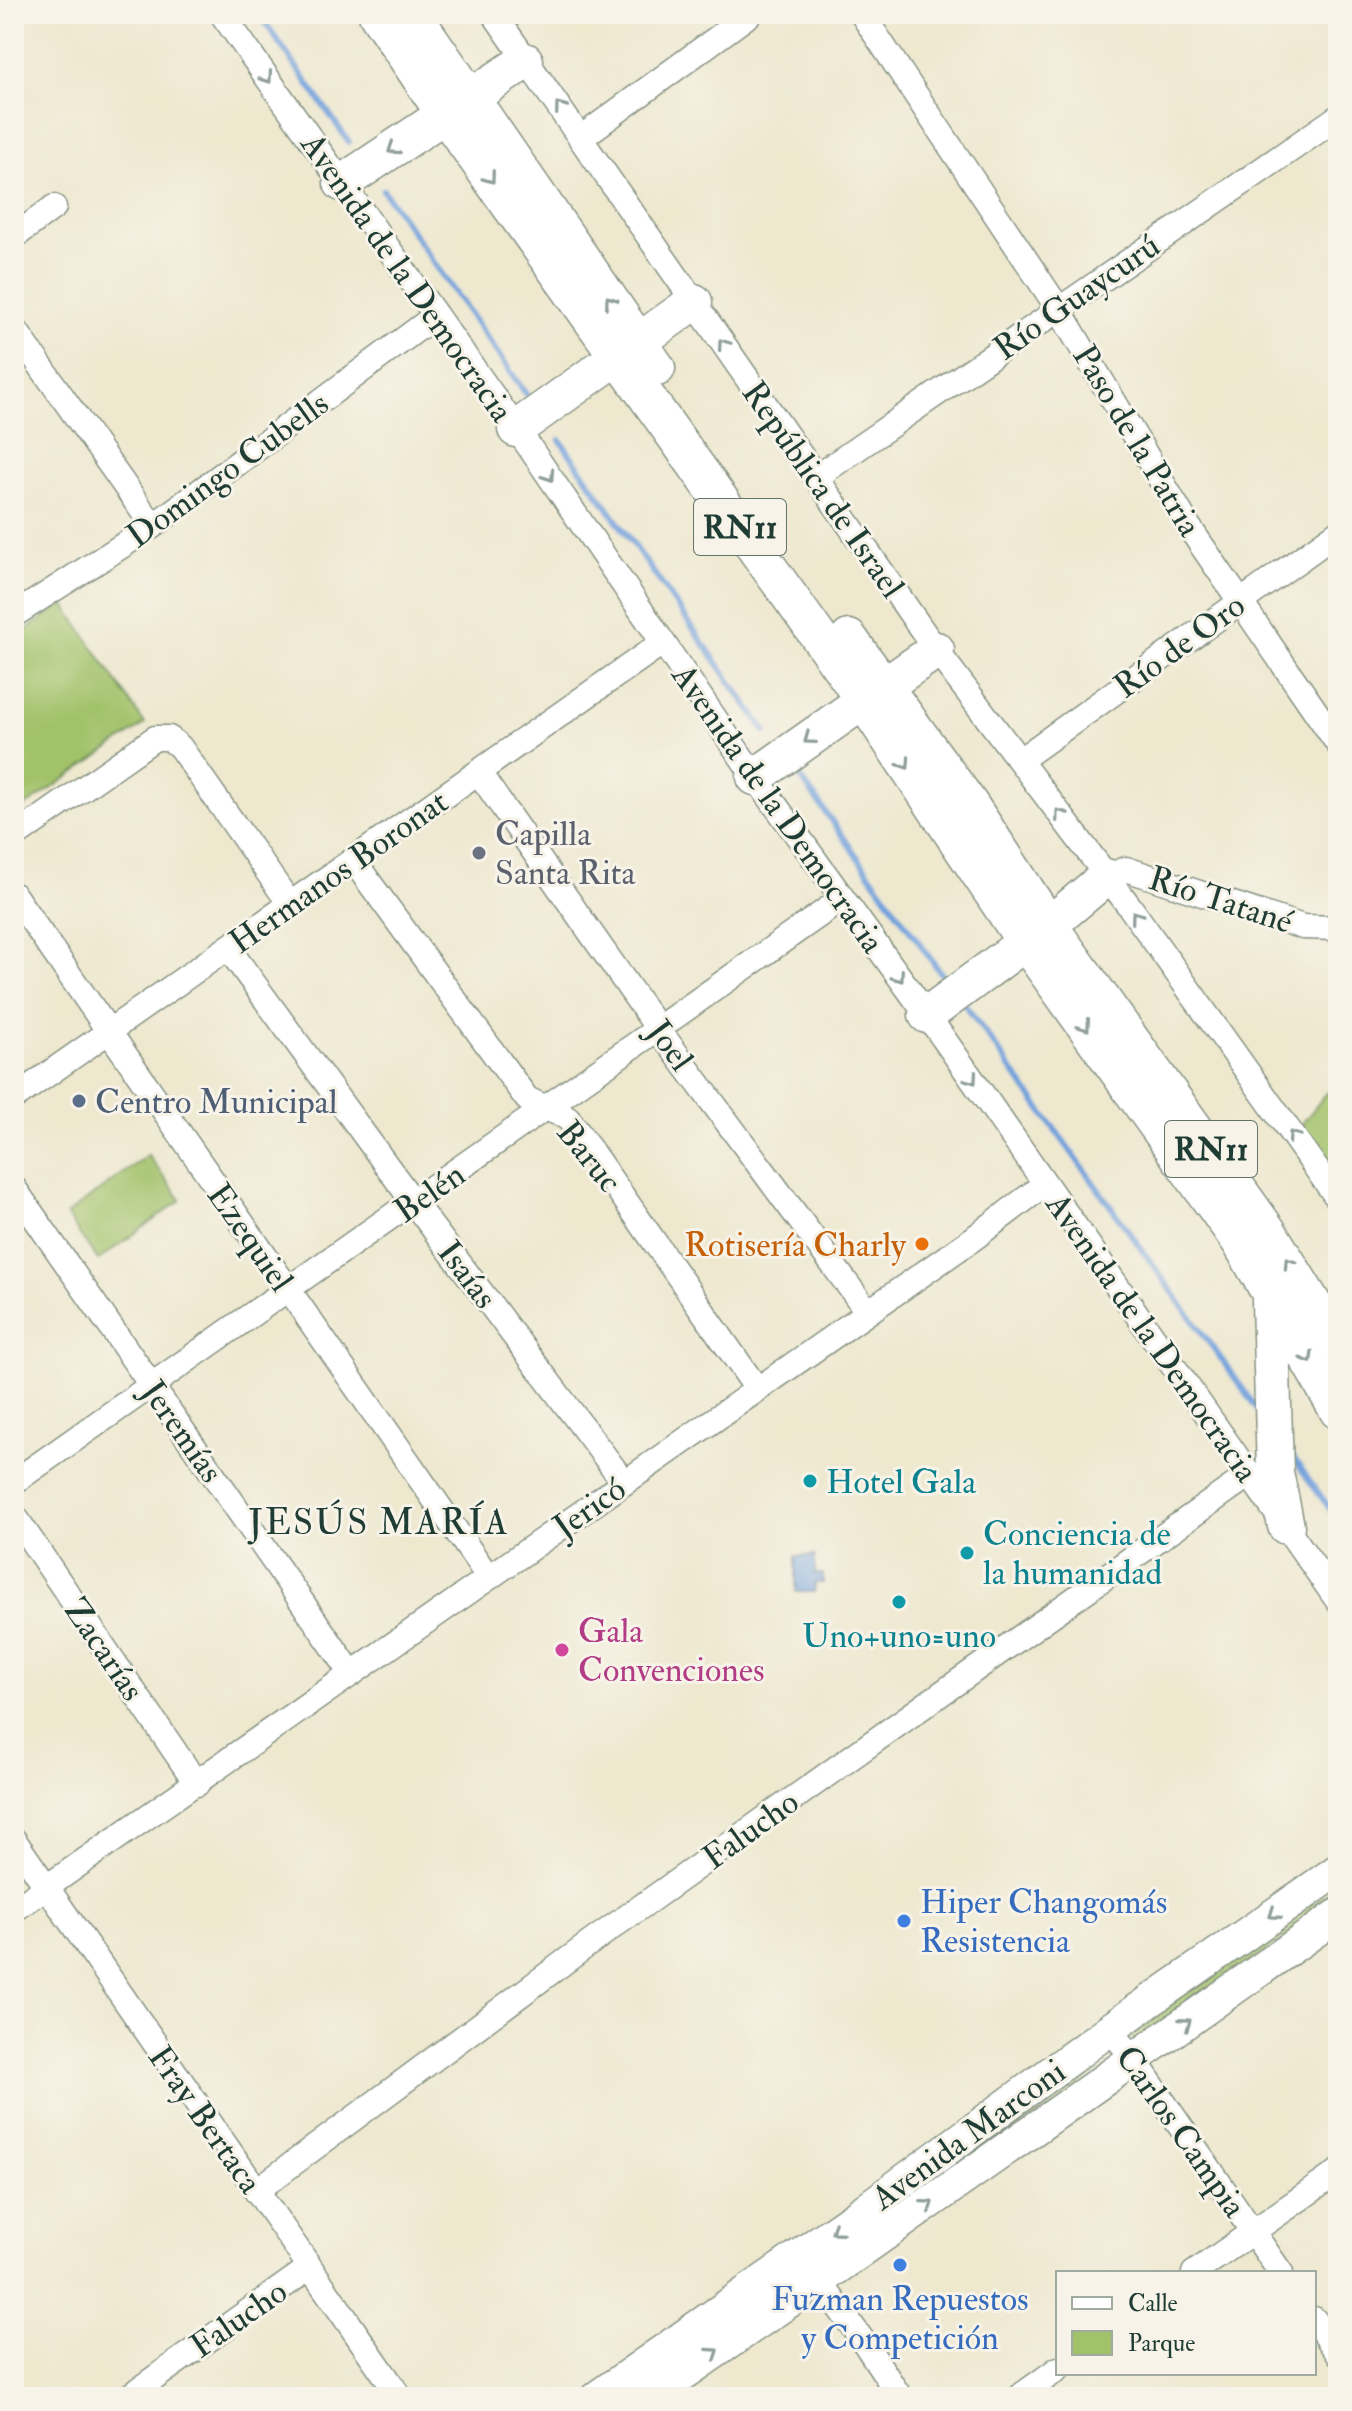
<svg xmlns="http://www.w3.org/2000/svg" width="1352" height="2411" font-family="'IM FELL Double Pica',serif">
<rect width="100%" height="100%" fill="#f7f3e8"/>
<filter id="ink" filterUnits="userSpaceOnUse"><feTurbulence type="fractalNoise" baseFrequency=".0125" numOctaves="2"/><feDisplacementMap in="SourceGraphic" scale="16" xChannelSelector="R" yChannelSelector="G"/><feConvolveMatrix kernelMatrix="1 2 1 2 8 2 1 2 1" color-interpolation-filters="sRGB"/></filter>
<filter id="wash" filterUnits="userSpaceOnUse"><feTurbulence type="fractalNoise" baseFrequency=".006" numOctaves="4" result="noise"/><feDisplacementMap in="SourceGraphic" scale="32" xChannelSelector="R" yChannelSelector="G"/><feGaussianBlur stdDeviation="1.8" result="paint"/><feColorMatrix in="noise" values="0 0 0 0 0 0 0 0 0 0 0 0 0 0 0 0 0 1.4 0 .05"/><feComposite in="paint" operator="in"/></filter>
<g filter="url(#wash)">
<rect width="100%" height="100%" fill="#eee8cf"/>
<path fill="#a2c26a" stroke="#60804f" stroke-width="2" d="M 64,604 L 145,724 L 14,814 L 14,638 Z
M 1338,1083 L 1338,1177 L 1301,1125 L 1325,1095 Z
M 148,1155 L 181,1200 L 98,1260 L 66,1215 Z
M 1338,1886 L 1338,1902 L 1135,2042 L 1128,2032 Z
M 1092,2060 L 1099,2070 L 839,2253 L 832,2243 Z"/>
<path fill="#72a1dc" stroke="#486f88" stroke-width="2" d="M 796,1556 L 815,1556 L 815,1574 L 823,1574 L 823,1583 L 815,1583 L 814,1592 L 796,1592 Z"/>
<g fill="none" stroke-linecap="round" stroke-linejoin="round">
<path stroke="#72a1dc" stroke-width="6" d="M 259,14 L 349,142
M 383,190 L 526,394
M 560,440 L 766,732
M 798,774 L 948,983
M 965,1005 L 1258,1410
M 1288,1451 L 1338,1520"/>
</g>
</g>
<g filter="url(#ink)">
<g fill="none" stroke-linecap="round" stroke-linejoin="round">
<defs>
<path id="minor" d="M 222,14 L 530,448 L 755,777 L 927,1015 L 1338,1601
M 494,14 L 936,650 L 1130,907 L 1338,1199
M 862,14 L 1058,308 L 1189,527 L 1338,744
M 582,137 L 750,14
M 14,237 L 54,207
M 14,328 L 153,526
M 816,477 L 1338,117
M 14,615 L 153,526 L 435,316
M 1020,760 L 1338,532
M 479,773 L 658,1029 L 868,1312
M 14,837 L 155,738 L 169,738 L 180,747 L 290,904
M 353,860 L 527,1099 L 568,1118 L 757,1389
M 1106,877 L 1126,869 L 1303,927 L 1338,928
M 14,895 L 489,1578
M 228,948 L 414,1203 L 624,1482
M 14,1098 L 662,643
M 14,1188 L 352,1674
M 14,1482 L 842,899
M 14,1515 L 197,1784
M 14,1840 L 400,2397
M 14,1910 L 974,1238 L 1045,1184
M 1110,2029 L 1134,2059 L 1281,2273
M 256,2191 L 590,1943 L 1249,1475
M 810,2268 L 866,2345 L 900,2397
M 1194,2273 L 1338,2172
M 1314,2319 L 1338,2353
M 128,2397 L 309,2268
M 1019,2397 L 1058,2369"/>
<path id="major" d="M 597,2397 L 867,2208 L 1110,2029 L 1338,1870
M 650,2397 L 820,2280 L 1338,1915"/>
<path id="highway" d="M 377,14 L 445,115 L 848,678 L 1025,942 L 1240,1242 L 1338,1411
M 413,14 L 657,368
M 342,183 L 525,61
M 516,429 L 694,302
M 849,638 L 971,806 L 1049,925 L 1268,1231 L 1338,1344
M 755,777 L 936,650
M 927,1015 L 1049,925 L 1106,877
M 1270,1301 L 1275,1472 L 1286,1526"/>
</defs>
<use href="#minor" stroke="#869282" stroke-width="27"/>
<use href="#major" stroke="#869282" stroke-width="35"/>
<use href="#highway" stroke="#869282" stroke-width="39"/>
<use href="#minor" stroke="#fff" stroke-width="24"/>
<use href="#major" stroke="#fff" stroke-width="32"/>
<use href="#highway" stroke="#fff" stroke-width="36"/>
</g>
<defs><path id="oneway-chevron" d="M-2-3.5L2.5 0L-2 3.5" fill="none" stroke-width="1.6" stroke-linecap="round" stroke-linejoin="round" transform="scale(2)"/></defs>
<g stroke="#8f9e9a">
<use href="#oneway-chevron" transform="translate(267 78) rotate(55)"/>
<use href="#oneway-chevron" transform="translate(560 107) rotate(-126)"/>
<use href="#oneway-chevron" transform="translate(393 149) rotate(146)"/>
<use href="#oneway-chevron" transform="translate(490 178) rotate(54)"/>
<use href="#oneway-chevron" transform="translate(610 301) rotate(-125)"/>
<use href="#oneway-chevron" transform="translate(723 344) rotate(-125)"/>
<use href="#oneway-chevron" transform="translate(549 476) rotate(56)"/>
<use href="#oneway-chevron" transform="translate(809 739) rotate(144)"/>
<use href="#oneway-chevron" transform="translate(905 764) rotate(56)"/>
<use href="#oneway-chevron" transform="translate(1060 814) rotate(-126)"/>
<use href="#oneway-chevron" transform="translate(1136 916) rotate(-126)"/>
<use href="#oneway-chevron" transform="translate(899 977) rotate(54)"/>
<use href="#oneway-chevron" transform="translate(1085 1026) rotate(55)"/>
<use href="#oneway-chevron" transform="translate(972 1079) rotate(55)"/>
<use href="#oneway-chevron" transform="translate(1293 1136) rotate(-125)"/>
<use href="#oneway-chevron" transform="translate(1289 1263) rotate(-123)"/>
<use href="#oneway-chevron" transform="translate(1308 1358) rotate(60)"/>
<use href="#oneway-chevron" transform="translate(1274 1914) rotate(145)"/>
<use href="#oneway-chevron" transform="translate(1186 2023) rotate(-35)"/>
<use href="#oneway-chevron" transform="translate(928 2205) rotate(-35)"/>
<use href="#oneway-chevron" transform="translate(836 2230) rotate(145)"/>
<use href="#oneway-chevron" transform="translate(714 2353) rotate(-34)"/>
</g>
</g>
<circle fill="#6b7280" stroke="#f7f3e8" stroke-width="3" cx="479" cy="853" r="8"/>
<circle fill="#5c6f8a" stroke="#f7f3e8" stroke-width="3" cx="79" cy="1101" r="8"/>
<circle fill="#e8710a" stroke="#f7f3e8" stroke-width="3" cx="922" cy="1244" r="8"/>
<g fill="#0f9aa8" stroke="#f7f3e8" stroke-width="3">
<circle cx="810" cy="1481" r="8"/>
<circle cx="967" cy="1553" r="8"/>
<circle cx="899" cy="1602" r="8"/>
</g>
<circle fill="#d1479c" stroke="#f7f3e8" stroke-width="3" cx="562" cy="1650" r="8"/>
<g fill="#3f7fe0" stroke="#f7f3e8" stroke-width="3">
<circle cx="904" cy="1921" r="8"/>
<circle cx="900" cy="2265" r="8"/>
</g>
<g text-anchor="middle" stroke-width="6" stroke-linejoin="round" paint-order="stroke">
<g fill="#f7f3e8" stroke="#60746a" stroke-width="2">
<rect x="694" y="499" width="92" height="56" rx="6"/>
<rect x="1165" y="1121" width="92" height="56" rx="6"/>
</g>
<g font-size="32" font-weight="bold" fill="#1f3d34">
<text x="740" y="538">RN11</text>
<text x="1211" y="1160">RN11</text>
</g>
<g font-size="34" fill="#1f3d34" stroke="#f7f3e8">
<text transform="translate(408 277) rotate(55)" y="12">Avenida de la Democracia</text>
<text transform="translate(1076 296) rotate(-35)" y="12">Río Guaycurú</text>
<text transform="translate(1138 440) rotate(59)" y="12">Paso de la Patria</text>
<text transform="translate(227 469) rotate(-36)" y="12">Domingo Cubells</text>
<text transform="translate(824 489) rotate(55)" y="12">República de Israel</text>
<text transform="translate(1179 645) rotate(-36)" y="12">Río de Oro</text>
<text transform="translate(779 808) rotate(55)" y="12">Avenida de la Democracia</text>
<text transform="translate(338 871) rotate(-35)" y="12">Hermanos Boronat</text>
<text transform="translate(1221 899) rotate(18)" y="12">Río Tatané</text>
<text transform="translate(671 1045) rotate(54)" y="12">Joel</text>
<text transform="translate(590 1156) rotate(51)" y="12">Baruc</text>
<text transform="translate(429 1192) rotate(-35)" y="12">Belén</text>
<text transform="translate(251 1237) rotate(55)" y="12">Ezequiel</text>
<text transform="translate(468 1274) rotate(53)" y="12">Isaías</text>
<text transform="translate(1153 1337) rotate(55)" y="12">Avenida de la Democracia</text>
<text transform="translate(183 1431) rotate(55)" y="12">Jeremías</text>
<text transform="translate(589 1507) rotate(-35)" y="12">Jericó</text>
<text transform="translate(105 1649) rotate(56)" y="12">Zacarías</text>
<text transform="translate(750 1829) rotate(-36)" y="12">Falucho</text>
<text transform="translate(206 2119) rotate(55)" y="12">Fray Bertaca</text>
<text transform="translate(1182 2131) rotate(55)" y="12">Carlos Campia</text>
<text transform="translate(968 2134) rotate(-36)" y="12">Avenida Marconi</text>
<text transform="translate(238 2318) rotate(-35)" y="12">Falucho</text>
</g>
<g font-size="34" fill="#5b616d" stroke="#f7f3e8" text-anchor="start">
<text x="495" y="845">Capilla<tspan x="495" dy="39">Santa Rita</tspan></text>
</g>
<g font-size="34" fill="#4e5e75" stroke="#f7f3e8" text-anchor="start">
<text x="95" y="1113">Centro Municipal</text>
</g>
<g font-size="34" fill="#c56008" stroke="#f7f3e8" text-anchor="end">
<text x="906" y="1256">Rotisería Charly</text>
</g>
<g font-size="34" fill="#0d838f" stroke="#f7f3e8" text-anchor="start">
<text x="826" y="1493">Hotel Gala</text>
<text x="983" y="1545">Conciencia de<tspan x="983" dy="39">la humanidad</tspan></text>
<text x="899" y="1647" text-anchor="middle">Uno+uno=uno</text>
</g>
<g font-size="34" fill="#b23c85" stroke="#f7f3e8" text-anchor="start">
<text x="578" y="1642">Gala<tspan x="578" dy="39">Convenciones</tspan></text>
</g>
<g font-size="34" fill="#366cbe" stroke="#f7f3e8" text-anchor="start">
<text x="920" y="1913">Hiper Changomás<tspan x="920" dy="39">Resistencia</tspan></text>
<text x="900" y="2310" text-anchor="middle">Fuzman Repuestos<tspan x="900" dy="39">y Competición</tspan></text>
</g>
<g font-size="36" letter-spacing="2" fill="#1f3d34" stroke="#f7f3e8">
<text x="379" y="1534">JESÚS MARÍA</text>
</g>
</g>
<rect width="1352" height="2411" fill="none" stroke="#f7f3e8" stroke-width="48"/>
<rect x="1056" y="2271" width="260" height="104" fill="#f7f3e8" stroke="#a1aaa0" stroke-width="2"/>
<rect x="1072" y="2297" width="40" height="12" fill="#ffffff" stroke="#a1aaa0" stroke-width="2"/>
<text x="1128" y="2311" font-size="24" fill="#1f3d34">Calle</text>
<rect x="1072" y="2331" width="40" height="24" fill="#a2c26a" stroke="#a1aaa0" stroke-width="2"/>
<text x="1128" y="2351" font-size="24" fill="#1f3d34">Parque</text>
</svg>
